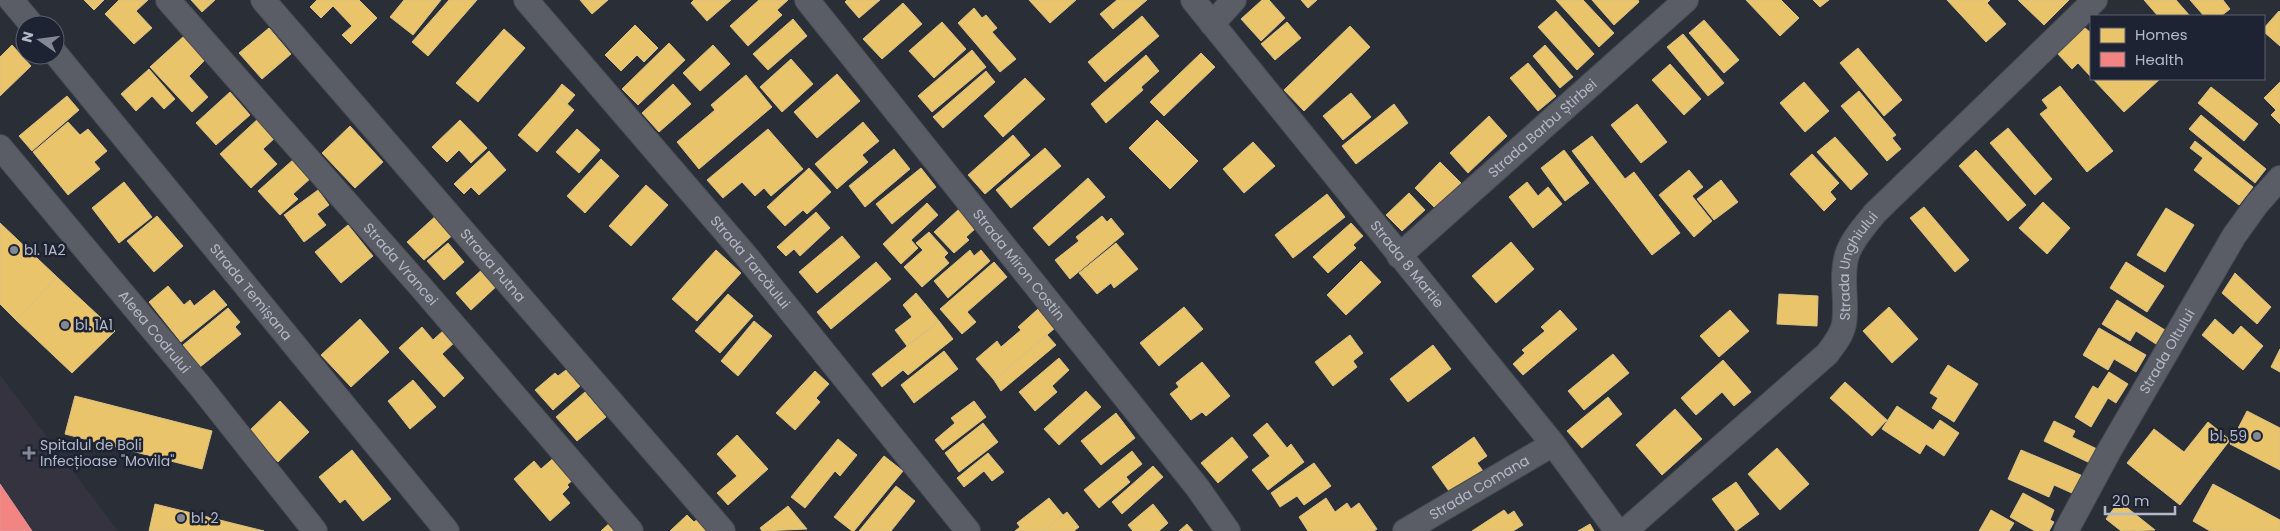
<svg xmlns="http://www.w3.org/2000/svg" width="2280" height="531" font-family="Poppins,sans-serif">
<rect width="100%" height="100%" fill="#2a2e37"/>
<path fill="#363340" d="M 0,375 L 118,531 L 0,531 Z"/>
<path fill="#e9c46a" stroke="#d9c186" d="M 84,0 L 104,0 L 94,10 Z
M 119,0 L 148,0 L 136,11 L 152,28 L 134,44 L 105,14 Z
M 191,0 L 215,0 L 202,12 Z
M 317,0 L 359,0 L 377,18 L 351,44 L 342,35 L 352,26 L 333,6 L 321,18 L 310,7 Z
M 404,0 L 441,0 L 413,35 L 390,17 Z
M 449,0 L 477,0 L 428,56 L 412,42 Z
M 580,0 L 608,0 L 592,14 Z
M 694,0 L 731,0 L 707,21 L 691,3 Z
M 759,0 L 788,0 L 777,10 L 782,15 L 748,46 L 730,26 Z
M 847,0 L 880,0 L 859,18 L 845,2 Z
M 1029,0 L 1076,0 L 1050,23 Z
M 1117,0 L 1147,0 L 1113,29 L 1100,14 Z
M 1262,0 L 1269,0 L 1285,18 L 1261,41 L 1241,19 Z
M 1301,0 L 1317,0 L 1308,8 Z
M 1556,0 L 1583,0 L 1614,33 L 1599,47 Z
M 1592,0 L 1638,0 L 1639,2 L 1614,25 Z
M 1746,0 L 1781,0 L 1799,18 L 1780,36 Z
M 1813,0 L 1829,0 L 1820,7 Z
M 1947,0 L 1990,0 L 1987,3 L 2006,24 L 1986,42 Z
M 2018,0 L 2069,0 L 2044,25 Z
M 2144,0 L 2176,0 L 2190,16 L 2158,16 Z
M 2190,0 L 2223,0 L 2230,9 L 2221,16 L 2204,16 Z
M 903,3 L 922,24 L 882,59 L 863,39 Z
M 974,8 L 982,18 L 986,15 L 997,28 L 992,32 L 1016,59 L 1000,72 L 958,23 Z
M 1556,11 L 1594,54 L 1577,70 L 1538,27 Z
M 2279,11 L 2280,12 L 2280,46 L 2264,32 L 2264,28 Z
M 1142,16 L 1159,36 L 1105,82 L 1088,62 Z
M 793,19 L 807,36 L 768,70 L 753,54 Z
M 1704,20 L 1739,60 L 1724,73 L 1689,33 Z
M 942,22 L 966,49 L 934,78 L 909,51 Z
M 1287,22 L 1301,38 L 1275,60 L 1261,44 Z
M 635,25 L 658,48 L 644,62 L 637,55 L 621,71 L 605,55 Z
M 1350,26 L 1370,47 L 1304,111 L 1284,90 Z
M 2084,27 L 2091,33 L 2091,77 L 2078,63 L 2072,69 L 2057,53 Z
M 269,28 L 291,54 L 262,79 L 239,53 Z
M 504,29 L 525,48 L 478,102 L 456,83 Z
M 1683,34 L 1724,83 L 1708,96 L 1667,47 Z
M 184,36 L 206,59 L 189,76 L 208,97 L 192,112 L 150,67 Z
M 669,43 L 685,60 L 638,105 L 622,89 Z
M 12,45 L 31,66 L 0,96 L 0,57 Z
M 713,45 L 730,64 L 700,91 L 683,73 Z
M 1545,45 L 1573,77 L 1560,88 L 1533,56 Z
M 1858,48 L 1902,100 L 1884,116 L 1840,63 Z
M 972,50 L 986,67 L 932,112 L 918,96 Z
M 1201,53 L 1215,67 L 1164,116 L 1150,102 Z
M 1146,55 L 1159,71 L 1141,87 L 1143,90 L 1106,123 L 1091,104 Z
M 791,59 L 813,84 L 782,112 L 760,87 Z
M 1528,63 L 1556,96 L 1538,111 L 1510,78 Z
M 1670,64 L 1701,99 L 1684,115 L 1652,80 Z
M 149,69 L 175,99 L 164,109 L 152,96 L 136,111 L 121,94 Z
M 986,71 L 995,82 L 943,128 L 933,117 Z
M 837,74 L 860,101 L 817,138 L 794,112 Z
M 746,75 L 772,107 L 699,169 L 677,142 L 715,110 L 711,105 Z
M 1025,78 L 1045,99 L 1003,137 L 984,116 Z
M 2093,79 L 2160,79 L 2124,112 Z
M 1804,82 L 1829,111 L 1805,132 L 1780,103 Z
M 2280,82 L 2280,124 L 2271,115 L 2276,110 L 2264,98 Z
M 562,84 L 575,95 L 567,104 L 555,93 Z
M 673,84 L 691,104 L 659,132 L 642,113 Z
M 2060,86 L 2113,151 L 2087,172 L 2040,114 L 2048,108 L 2042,100 Z
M 2211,87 L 2258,124 L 2244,141 L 2198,103 Z
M 1859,91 L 1896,135 L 1892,138 L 1901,149 L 1887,161 L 1841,106 Z
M 230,92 L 250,115 L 216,145 L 196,123 Z
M 555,93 L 574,110 L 537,152 L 518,135 Z
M 1351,93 L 1371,117 L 1343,140 L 1323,116 Z
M 67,96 L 79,110 L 32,151 L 19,136 Z
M 1394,104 L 1408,123 L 1356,164 L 1342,146 Z
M 1637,104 L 1667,142 L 1641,163 L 1611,125 Z
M 2201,115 L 2266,169 L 2255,183 L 2189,129 Z
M 1489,116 L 1507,136 L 1468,173 L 1450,153 Z
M 260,117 L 277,136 L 263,149 L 277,164 L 251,188 L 220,154 Z
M 460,120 L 487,148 L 471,163 L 459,150 L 447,162 L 432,147 Z
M 1157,120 L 1198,161 L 1170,189 L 1129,148 Z
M 68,122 L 80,135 L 88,129 L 107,151 L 94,162 L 100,169 L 68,195 L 33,152 Z
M 863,122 L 879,141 L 862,155 L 868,162 L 837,189 L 815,164 Z
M 350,126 L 383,162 L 355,188 L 322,153 Z
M 2008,128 L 2052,179 L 2035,195 L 1990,143 Z
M 577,129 L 600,150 L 579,173 L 556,152 Z
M 768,129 L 803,169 L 771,196 L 764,188 L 755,196 L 742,182 L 723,198 L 707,180 Z
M 1013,135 L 1030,155 L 985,194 L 968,175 Z
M 1592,136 L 1625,179 L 1634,172 L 1680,233 L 1652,255 L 1572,151 Z
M 1835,137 L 1868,174 L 1851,190 L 1817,152 Z
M 2195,141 L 2253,187 L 2239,205 L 2194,170 L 2203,158 L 2190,148 Z
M 1253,142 L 1275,166 L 1244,193 L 1223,169 Z
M 1045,148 L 1061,166 L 1011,208 L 996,190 Z
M 894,149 L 910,169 L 865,207 L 849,186 Z
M 1564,150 L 1589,183 L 1565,201 L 1541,168 Z
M 1976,150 L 2026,205 L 2008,221 L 1959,166 Z
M 489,151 L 506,170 L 479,195 L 471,187 L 464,194 L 454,184 Z
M 1812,154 L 1839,183 L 1830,192 L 1836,199 L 1824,211 L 1790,174 Z
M 294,159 L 311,178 L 293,194 L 298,199 L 280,215 L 258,191 Z
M 601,159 L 619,176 L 585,213 L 567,196 Z
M 1440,162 L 1461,183 L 1436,209 L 1415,188 Z
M 809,168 L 831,192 L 807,214 L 803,210 L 785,226 L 767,207 Z
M 921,168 L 936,187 L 892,224 L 876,204 Z
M 1689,170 L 1703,187 L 1692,196 L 1712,221 L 1694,237 L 1659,195 Z
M 1088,178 L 1105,197 L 1049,246 L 1033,228 Z
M 1721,180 L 1738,202 L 1714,220 L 1697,199 Z
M 124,182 L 152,217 L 119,243 L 92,208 Z
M 1527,182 L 1538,196 L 1548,187 L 1562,204 L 1533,228 L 1509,197 Z
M 646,185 L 668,205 L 631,246 L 609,226 Z
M 318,190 L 329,205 L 317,214 L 326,225 L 304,242 L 284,215 Z
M 1409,193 L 1425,210 L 1402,231 L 1386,215 Z
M 1327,194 L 1345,217 L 1293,258 L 1275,235 Z
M 2043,202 L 2070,228 L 2047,254 L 2019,228 Z
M 927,203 L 938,215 L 911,240 L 918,248 L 901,264 L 883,244 Z
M 1924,207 L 1969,260 L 1955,272 L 1910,218 Z
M 2166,208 L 2194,225 L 2165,272 L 2137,255 Z
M 959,209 L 976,228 L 966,237 L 969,240 L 954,253 L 934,232 Z
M 816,212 L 830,228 L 800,256 L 794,249 L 786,256 L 777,247 Z
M 438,214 L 455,233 L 424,260 L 407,242 Z
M 157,216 L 183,246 L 154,272 L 127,241 Z
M 1102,216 L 1107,222 L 1111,218 L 1124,234 L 1070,279 L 1055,260 L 1079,241 L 1076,237 Z
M 0,223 L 57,277 L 16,320 L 0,304 Z
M 1351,223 L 1363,236 L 1353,245 L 1356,248 L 1328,273 L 1313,257 Z
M 348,225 L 373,256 L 341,283 L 315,252 Z
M 929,232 L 948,253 L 944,257 L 949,263 L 922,287 L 904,267 L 923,250 L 916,243 Z
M 842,236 L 860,257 L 817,293 L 799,272 Z
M 1511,242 L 1534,269 L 1496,303 L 1472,276 Z
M 448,243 L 464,262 L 444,280 L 427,261 Z
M 1116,243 L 1138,269 L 1114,288 L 1111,283 L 1097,294 L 1079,273 Z
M 716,250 L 741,273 L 697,321 L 672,299 Z
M 970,250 L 974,256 L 981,250 L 990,261 L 948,298 L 934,281 Z
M 1361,261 L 1381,282 L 1346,315 L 1327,295 Z
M 876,262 L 891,279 L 831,329 L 817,312 Z
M 994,262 L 1007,277 L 967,312 L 976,322 L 962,334 L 940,309 Z
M 2126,262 L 2164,286 L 2147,312 L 2110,288 Z
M 485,267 L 500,283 L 471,310 L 456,293 Z
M 2235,273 L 2271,307 L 2257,324 L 2222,293 Z
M 57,277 L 115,331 L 72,373 L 16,320 Z
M 168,286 L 184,305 L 190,300 L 194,306 L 214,290 L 227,305 L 181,342 L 149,302 Z
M 916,293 L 939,321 L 907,346 L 895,330 L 912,317 L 903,305 Z
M 728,294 L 753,316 L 720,353 L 695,331 Z
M 1779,294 L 1818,296 L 1817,326 L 1777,324 Z
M 2117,300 L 2165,330 L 2156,344 L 2136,331 L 2130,341 L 2102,324 Z
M 1184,307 L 1203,329 L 1159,366 L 1140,343 Z
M 1889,307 L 1918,339 L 1892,363 L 1863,331 Z
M 228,308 L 240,322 L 235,327 L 241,334 L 200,367 L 183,345 Z
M 1038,309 L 1055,328 L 994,380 L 976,359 L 997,341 L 1001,347 L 1021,330 L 1018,327 Z
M 1560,310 L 1577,329 L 1523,375 L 1513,364 L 1525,353 L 1522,350 L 1545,331 L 1541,327 Z
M 1730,310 L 1749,331 L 1719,357 L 1700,336 Z
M 360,319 L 389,352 L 351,387 L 321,355 Z
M 2215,319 L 2233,335 L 2241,326 L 2263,346 L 2243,370 L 2202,335 Z
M 754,321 L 772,336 L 738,376 L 721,361 Z
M 939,321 L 953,339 L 908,375 L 903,370 L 882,387 L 872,374 Z
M 422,327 L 433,340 L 445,329 L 456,341 L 442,354 L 464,378 L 444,397 L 399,348 Z
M 2099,328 L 2146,355 L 2136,372 L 2114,359 L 2108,370 L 2083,355 Z
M 1047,335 L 1056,345 L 1001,391 L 994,380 Z
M 1350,335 L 1363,353 L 1353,361 L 1357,367 L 1333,386 L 1315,362 Z
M 1433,345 L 1451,369 L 1408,402 L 1390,379 Z
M 2280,349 L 2280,372 L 2271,367 Z
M 944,351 L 958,369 L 914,403 L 901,385 Z
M 1613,354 L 1629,373 L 1584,410 L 1568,391 Z
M 1059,358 L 1069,370 L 1052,386 L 1057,392 L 1035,411 L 1019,392 Z
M 1723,360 L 1751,392 L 1734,406 L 1722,392 L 1696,415 L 1681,398 Z
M 1202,362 L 1230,396 L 1206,416 L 1202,412 L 1191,420 L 1170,394 L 1179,387 L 1176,383 Z
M 1948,365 L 1978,384 L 1954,422 L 1932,408 L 1938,398 L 1930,393 Z
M 566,370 L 580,386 L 553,410 L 535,390 L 555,373 L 558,376 Z
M 815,371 L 829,384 L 816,398 L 820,402 L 795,430 L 776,413 Z
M 2109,372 L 2128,384 L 2116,403 L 2108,398 L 2091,427 L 2075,417 L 2093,386 L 2098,389 Z
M 413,380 L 436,407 L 410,429 L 388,401 Z
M 1845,382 L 1887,420 L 1872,436 L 1830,398 Z
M 1086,391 L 1101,407 L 1059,445 L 1044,429 Z
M 585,392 L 606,417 L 577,441 L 556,417 Z
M 75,396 L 212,431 L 202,469 L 65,434 Z
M 1608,397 L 1622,414 L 1582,448 L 1567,431 Z
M 280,401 L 309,432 L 278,462 L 249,431 Z
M 974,401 L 986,417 L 943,450 L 935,440 L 955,423 L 951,418 Z
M 1897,406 L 1933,430 L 1940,420 L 1959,433 L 1944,456 L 1926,444 L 1920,454 L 1882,429 Z
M 1675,409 L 1702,439 L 1662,475 L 1636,445 Z
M 2247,411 L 2280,428 L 2280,470 L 2230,444 Z
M 1116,413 L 1135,438 L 1101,465 L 1081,441 Z
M 2054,421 L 2075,431 L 2072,437 L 2097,449 L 2090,463 L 2044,441 Z
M 2208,422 L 2230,440 L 2180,505 L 2127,463 L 2154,429 L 2184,452 Z
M 983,423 L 998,442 L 959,472 L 945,453 Z
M 1267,423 L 1287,448 L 1291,444 L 1304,462 L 1268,490 L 1252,470 L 1270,456 L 1253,435 Z
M 737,435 L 768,469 L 728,505 L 717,493 L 737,476 L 717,454 Z
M 1232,437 L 1248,457 L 1218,483 L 1201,463 Z
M 1474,437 L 1487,456 L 1477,463 L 1483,471 L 1451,494 L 1432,467 Z
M 838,439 L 857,455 L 840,476 L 835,471 L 805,508 L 791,497 Z
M 1777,448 L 1809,484 L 1780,510 L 1748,474 Z
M 352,450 L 391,499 L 363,521 L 345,499 L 340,503 L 319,477 Z
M 2021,450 L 2083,476 L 2074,494 L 2054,485 L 2049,497 L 2008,479 Z
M 1132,451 L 1142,464 L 1126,477 L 1130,482 L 1099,508 L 1084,490 Z
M 988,453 L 1004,472 L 992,481 L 984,471 L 964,487 L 957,478 Z
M 557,455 L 576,477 L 567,485 L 569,487 L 562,494 L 570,503 L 550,521 L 514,479 L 534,461 L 541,469 Z
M 884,456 L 903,471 L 854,531 L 852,531 L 834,517 Z
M 1314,463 L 1331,486 L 1304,505 L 1297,496 L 1280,507 L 1271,493 Z
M 1153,466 L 1163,477 L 1122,514 L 1112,502 Z
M 1736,482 L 1759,514 L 1736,531 L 1712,499 Z
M 2213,484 L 2280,520 L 2280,531 L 2210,531 L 2193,521 Z
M 896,486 L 915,501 L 891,531 L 859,531 Z
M 2023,493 L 2054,510 L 2050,520 L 2054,522 L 2049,531 L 2035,531 L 2010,517 Z
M 1049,498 L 1063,515 L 1043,531 L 1015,531 L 1020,527 L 1017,523 Z
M 1326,498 L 1335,512 L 1347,503 L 1351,509 L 1359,503 L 1377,529 L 1374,531 L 1308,531 L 1299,517 Z
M 155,504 L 264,531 L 149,531 Z
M 1153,504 L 1168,523 L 1159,531 L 1133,531 L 1128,525 Z
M 2117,504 L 2122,509 L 2125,506 L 2155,530 L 2121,531 L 2106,519 Z
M 788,506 L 807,529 L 762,531 L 760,528 Z
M 1504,510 L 1508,515 L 1514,511 L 1523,525 L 1513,531 L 1472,531 Z
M 1991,510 L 2014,523 L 2009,531 L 1979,531 Z
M 1067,512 L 1079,527 L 1074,531 L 1043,531 Z
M 687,515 L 694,522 L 698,519 L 710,531 L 670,531 Z
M 613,520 L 623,531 L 601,531 Z
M 1187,524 L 1193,531 L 1179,531 Z
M 1590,524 L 1594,531 L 1578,531 Z"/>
<path fill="#f28482" stroke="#df9497" d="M 0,484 L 32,531 L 0,531 Z"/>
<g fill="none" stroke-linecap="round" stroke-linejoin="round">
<defs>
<g id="minor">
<path d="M 11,0 L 32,25"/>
<path id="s1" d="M 168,0 L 420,286 L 631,531"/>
<path id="s2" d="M 263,0 L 723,531"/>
<path id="s3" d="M 526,0 L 747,257 L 968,531"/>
<path id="s4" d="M 807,0 L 1197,487 L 1228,531"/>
<path id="s5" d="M 1193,0 L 1553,444 L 1617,531"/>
<path d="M 1212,24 L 1234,0"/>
<path id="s6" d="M 55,53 L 447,531"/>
<path id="s7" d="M 0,147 L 200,386 L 315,531"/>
<path id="s8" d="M 1399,256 L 1686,0"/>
<path id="s9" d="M 1405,531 L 1553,444"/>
<path id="s10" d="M 1625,531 L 1827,354 C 1834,345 1842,335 1844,324 C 1848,301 1840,278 1847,255 C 1852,239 1865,226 1875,213 L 2095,0"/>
<path id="s11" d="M 2066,531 L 2109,451 L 2234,236 L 2257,204 L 2280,178"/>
</g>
</defs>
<use href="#minor" stroke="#464950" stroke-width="26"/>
<use href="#minor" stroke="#5a5d65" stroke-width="24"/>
</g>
<g fill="#848895" stroke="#1d2332" stroke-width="2">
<circle cx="14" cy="250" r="5"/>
<circle cx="65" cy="325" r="5"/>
<circle cx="2257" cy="436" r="5"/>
<path d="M26.5 445.5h5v5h5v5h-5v5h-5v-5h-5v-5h5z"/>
<circle cx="181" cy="518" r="5"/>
</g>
<g text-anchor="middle" stroke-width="5" stroke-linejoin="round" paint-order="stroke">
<g font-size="14" fill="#b4b9c8" stroke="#1d2332">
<text dy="5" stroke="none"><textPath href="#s8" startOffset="192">Strada Barbu Știrbei</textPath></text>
<text dy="5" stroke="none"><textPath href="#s3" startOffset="345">Strada Tarcăului</textPath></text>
<text dy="5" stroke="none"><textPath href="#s1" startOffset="352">Strada Vrancei</textPath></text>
<text dy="5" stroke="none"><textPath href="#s4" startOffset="339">Strada Miron Costin</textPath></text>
<text dy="5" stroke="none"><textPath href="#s2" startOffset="351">Strada Putna</textPath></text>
<text dy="5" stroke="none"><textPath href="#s5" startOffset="340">Strada 8 Martie</textPath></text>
<text dy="5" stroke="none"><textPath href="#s10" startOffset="365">Strada Unghiului</textPath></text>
<text dy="5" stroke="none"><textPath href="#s6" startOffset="309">Strada Temișana</textPath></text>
<text dy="5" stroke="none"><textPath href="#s7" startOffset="241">Aleea Codrului</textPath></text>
<text dy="5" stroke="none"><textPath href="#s11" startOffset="206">Strada Oltului</textPath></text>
<text dy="5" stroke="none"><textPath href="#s9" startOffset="86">Strada Comana</textPath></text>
</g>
<g font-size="14" fill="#b4b9c8" stroke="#1d2332" text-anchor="start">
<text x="24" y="255">bl. 1A2</text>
<text x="75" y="330">bl. 1A1</text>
<text x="2247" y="441" text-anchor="end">bl. 59</text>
<text x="40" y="450">Spitalul de Boli<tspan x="40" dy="16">Infecțioase "Movila"</tspan></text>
<text x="191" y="523">bl. 2</text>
</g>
</g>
<rect x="2090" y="15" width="175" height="65" fill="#1d2332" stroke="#595f6e"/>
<rect x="2100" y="28" width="25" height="15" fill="#e9c46a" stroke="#595f6e"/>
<text x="2135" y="40" font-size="15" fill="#b4b9c8">Homes</text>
<rect x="2100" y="52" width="25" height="15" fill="#f28482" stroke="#595f6e"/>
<text x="2135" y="65" font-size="15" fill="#b4b9c8">Health</text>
<g transform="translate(40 40) rotate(284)"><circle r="24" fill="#1d2332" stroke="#595f6e"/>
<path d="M0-4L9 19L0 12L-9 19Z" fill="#848895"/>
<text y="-8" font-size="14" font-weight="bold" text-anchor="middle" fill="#b4b9c8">N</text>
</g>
<path d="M2105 506v8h70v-8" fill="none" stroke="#b4b9c8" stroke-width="2.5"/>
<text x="2112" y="506" font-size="15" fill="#b4b9c8" stroke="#1d2332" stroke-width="4" paint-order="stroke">20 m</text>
</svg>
